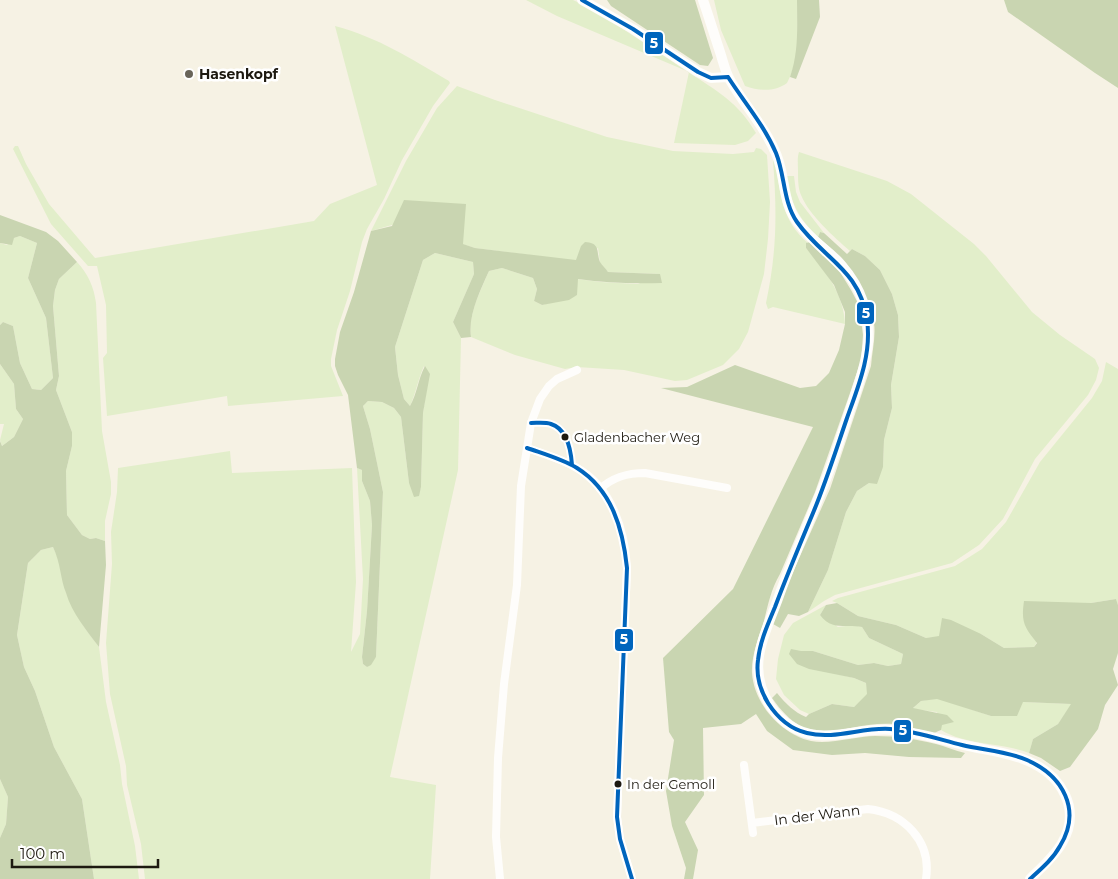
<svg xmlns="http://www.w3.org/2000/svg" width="1118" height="879" font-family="Montserrat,sans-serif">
<rect width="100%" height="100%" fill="#f6f2e4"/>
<path fill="#e2eeca" d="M 526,0 L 573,0 L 592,9 C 624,29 656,51 688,72 C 717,91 738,102 756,133 L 748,141 L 735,145 L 674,143 L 689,72 L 557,16 Z
M 714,0 L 797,0 C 797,28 801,57 787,83 C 775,92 759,91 745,86 L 721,30 Z
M 335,26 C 379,38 410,58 449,81 L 450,83 L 433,106 L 402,160 L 384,199 L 367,229 L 362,242 L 350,291 L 337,330 L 331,359 L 331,366 L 343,396 L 228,406 L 227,396 L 107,416 L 103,358 L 107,353 L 106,305 L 97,266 L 88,266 L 51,224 L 13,149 L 15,146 L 18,146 L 26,164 L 49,204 L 95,258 L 314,221 L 330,204 L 377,185 Z
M 457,86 L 495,100 L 607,137 L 673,151 L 733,154 L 754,152 L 756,148 L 761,149 L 767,155 L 770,202 L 768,239 L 764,274 L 748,332 L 739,349 L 723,365 L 687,380 L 675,381 L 624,370 L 577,367 L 565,369 L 515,355 L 471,337 C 468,314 480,292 489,271 L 502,268 L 533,278 L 537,289 L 534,301 L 542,305 L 577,295 L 577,279 L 601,282 L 638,284 L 660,274 L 608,272 L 600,263 L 598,248 L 576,261 L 475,248 L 462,244 L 465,204 L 371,231 L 406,161 L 437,108 Z
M 799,152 L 887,181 L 911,194 L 974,244 L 986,256 L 1032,312 L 1060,335 L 1095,359 L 1099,368 L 1096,380 L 1088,395 L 1035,459 L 1003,519 L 979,545 L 952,563 L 835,595 L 824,601 L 808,612 L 828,570 L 846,512 L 857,491 L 869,483 L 883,467 L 884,440 L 892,408 L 891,385 L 899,337 L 898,315 L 892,294 L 880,270 L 865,256 L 852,249 L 850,251 C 834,237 809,215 801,195 C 798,188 798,179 798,171 C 798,164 797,158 799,152 Z
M 773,160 L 775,161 C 781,194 781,220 808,243 L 806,243 L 806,248 C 825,270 844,294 845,324 L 773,307 L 768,309 L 766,303 C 777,251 777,213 773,160 Z
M 786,176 L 794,176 L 796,192 L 800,202 L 824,233 L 820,232 L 818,237 C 797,216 792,205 786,176 Z
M 20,236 L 37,243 L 28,278 L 46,318 L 53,378 L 41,390 L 32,389 L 20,363 L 13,326 L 3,322 L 0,325 L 0,243 L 7,245 L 14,238 Z
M 435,253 L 473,262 L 474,274 L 453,322 L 461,338 L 458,470 L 390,777 L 436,785 L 430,879 L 145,879 L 141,844 L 127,785 L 126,766 L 110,694 L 106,643 L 112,564 L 111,532 L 117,492 L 118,468 L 230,451 L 232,473 L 352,468 L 356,582 L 351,652 L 360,634 L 363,579 L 357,468 L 362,470 L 362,481 L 370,501 L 372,525 L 367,611 L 362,657 L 363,664 L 367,667 L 376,657 L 383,492 L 370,429 L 363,406 L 368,401 L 382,402 L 394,408 L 401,417 L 409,483 L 418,496 L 421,487 L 423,413 L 429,374 L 424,366 C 418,379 416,393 410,406 L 404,399 L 398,375 L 395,347 L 423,260 Z
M 77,262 C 88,274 94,287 96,303 L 102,431 L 111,482 L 111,494 L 105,521 L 105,541 L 96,538 L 90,539 L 82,535 L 67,515 L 66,471 L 72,446 L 72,432 L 56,390 L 59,376 L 53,306 L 55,290 L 59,279 Z
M 1106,362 L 1118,369 L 1118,605 L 1116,599 L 1091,603 L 1060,603 L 1034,647 L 1004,648 L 981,634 L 926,638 L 896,625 L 858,616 L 837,603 L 832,601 L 838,598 L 955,566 L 982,549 L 1006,522 L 1040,462 L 1092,398 L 1102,381 Z
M 0,364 L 14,384 L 16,409 L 23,419 L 14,437 L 2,446 L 0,440 L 4,424 L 0,424 Z
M 53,547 L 60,562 L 66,593 L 84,627 L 99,647 L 106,702 L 120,765 L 122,784 L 135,846 L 139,879 L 94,879 L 82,799 L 54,747 L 35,691 L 24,667 L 17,635 L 28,563 L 41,550 Z
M 826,605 L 820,615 L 838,627 L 853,625 L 862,627 L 869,638 L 903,654 L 901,664 L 888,666 L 874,663 L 858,665 L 813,651 L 801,651 L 833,673 L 854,678 L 866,683 L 868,694 L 854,707 L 832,704 L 809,714 L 800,710 L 784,695 L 776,679 L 778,659 L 784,635 L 793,623 Z
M 937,698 L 991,716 L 1023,702 L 1072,704 L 1058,724 L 1033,739 L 1029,753 C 1000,742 968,746 941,730 L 941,725 L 937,712 L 912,709 L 921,701 Z
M 0,779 L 8,797 L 6,824 L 0,838 Z"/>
<path fill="#c9d5b1" d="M 607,0 L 695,0 L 713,58 L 708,66 L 700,65 L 611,6 Z
M 797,0 L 819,0 L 820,17 L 796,79 L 790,77 C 799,51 797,27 797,0 Z
M 1004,0 L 1118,0 L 1118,88 L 1095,73 L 1008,12 Z
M 404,200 L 466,204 L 463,244 L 475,248 L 576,260 L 581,246 L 585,242 C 601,243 596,252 600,262 C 602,265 606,269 608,272 L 660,274 L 662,283 C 633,284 606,283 578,279 L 577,295 L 569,300 L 542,305 L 534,301 L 537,289 L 533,278 L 502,268 L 489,271 C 480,291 468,315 471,337 L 461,338 L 453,322 L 474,274 L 473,262 L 435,253 L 423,260 L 395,347 L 398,375 L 404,399 L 410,406 C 417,394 418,379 425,366 L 430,374 L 423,413 L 421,487 L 419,496 L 414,497 L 409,483 L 401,417 L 394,408 L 382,402 L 368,401 L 363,406 L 370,429 L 383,492 L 376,657 L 371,665 L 367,667 L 363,664 L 362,657 L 367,611 L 372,525 L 370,501 L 362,481 L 362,470 L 357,468 L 348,395 L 338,375 L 335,366 L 335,359 L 340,332 L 354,292 L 371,231 L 392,226 Z
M 0,215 L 46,232 L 58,241 L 77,262 L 59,279 L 55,290 L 53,306 L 59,376 L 56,390 L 72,432 L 72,446 L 66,471 L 67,515 L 82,535 L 90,539 L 96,538 L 105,541 L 106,565 L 99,647 C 87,631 72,613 66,593 C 60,578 61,564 53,547 L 41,550 L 28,563 L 17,635 L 24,667 L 35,691 L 54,747 L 82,799 L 94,879 L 0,879 L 0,838 L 6,824 L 8,797 L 0,779 L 0,441 L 2,446 L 14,437 L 23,419 L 16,409 L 14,384 L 0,364 L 0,325 L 3,322 L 13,326 L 20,363 L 32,389 L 41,390 L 53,378 L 46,318 L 28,278 L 37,243 L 20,236 L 14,238 L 12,245 L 0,243 Z
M 820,232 L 824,233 L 847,254 L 852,249 L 865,256 L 880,270 L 892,294 L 898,315 L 899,337 L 891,385 L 892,408 L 884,440 L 883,467 L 877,484 L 869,483 L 857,491 L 846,512 L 828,570 L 808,612 L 799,616 L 788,614 L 780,628 L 773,624 L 788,583 L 830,489 L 871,366 C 872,352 876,336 874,323 C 871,303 855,272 841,257 C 834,250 825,244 818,237 Z
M 811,242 L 840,272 L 851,290 L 859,305 L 863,335 L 861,360 L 850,393 L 815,492 L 780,574 C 771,589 768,605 764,621 C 759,637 751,656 752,673 C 754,704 781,734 811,741 C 830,745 856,736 875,736 C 896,736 916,739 936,744 C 945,746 955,751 965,753 L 961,758 L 909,757 L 865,753 L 832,755 L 793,750 L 767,731 L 756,714 L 741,724 L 703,728 L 704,795 L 685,822 L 698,850 L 693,879 L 684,879 L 686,868 L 672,826 L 666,791 L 674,740 L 669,732 L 663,658 L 733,589 L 813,427 L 661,388 L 687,387 L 735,365 L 800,388 L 816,386 L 829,373 L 839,350 L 845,324 L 845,312 L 834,285 L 806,248 L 806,243 Z
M 1116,599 L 1118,605 L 1118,653 L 1113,669 L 1118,685 L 1105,705 L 1098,729 L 1070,767 L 1060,771 L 1041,758 L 1029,753 L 1033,739 L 1058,724 L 1071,704 L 1023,702 L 1017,716 L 991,716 L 937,699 L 921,701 L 913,708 L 947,715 L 954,722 L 942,725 L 941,730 C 938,731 933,734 930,734 C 925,734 919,730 915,729 C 908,726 900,725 893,724 C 839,721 813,756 772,698 L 777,693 C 786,704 794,712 806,717 L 809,714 L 832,704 L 854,707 L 867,694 L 866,683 L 854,678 L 809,669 L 797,664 L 789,654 L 791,649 L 801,651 L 813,651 L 858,665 L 874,663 L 888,666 L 901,664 L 903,654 L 869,638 L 862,627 C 845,624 832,631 820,615 L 826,605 L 837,603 L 858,616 L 896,625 L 926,638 L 939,636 L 942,618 L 951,620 L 981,634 L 1004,648 L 1034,647 L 1037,643 C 1024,627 1021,622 1024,601 L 1091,603 Z"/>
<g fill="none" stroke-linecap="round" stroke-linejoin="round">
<path stroke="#fefdfb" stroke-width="8" d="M 527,448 C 544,454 562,459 577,468 C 612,487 625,531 627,568 L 617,817 L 620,839 L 632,879
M 600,489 C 613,477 627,473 645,473 L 727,488
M 744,765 L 753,833
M 752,823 L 868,809 C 904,813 932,841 926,879
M 500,879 L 496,837 L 498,758 L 504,684 L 517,585 L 521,486 L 531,423 L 540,399 L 549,386 L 557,379 L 577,370"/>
<path stroke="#fefdfb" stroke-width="10" d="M 582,0 L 633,29 L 698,72 L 711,78 L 728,77
M 703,0 C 709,17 714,34 720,52 C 723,61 725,71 730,80 C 745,106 766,128 777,156 C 786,179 782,204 799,224 C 811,240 829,251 842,266 C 861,287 871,316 868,344 C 865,370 855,394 847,419 C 839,442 832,465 823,487 C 809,523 793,557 780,593 C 773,614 762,635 759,656 C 756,675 761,692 771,707 C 782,722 797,733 816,735 C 842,738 867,727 893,730 C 917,732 941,740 964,745 C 985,750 1008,752 1028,761 C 1061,775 1082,809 1062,843 C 1054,857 1041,868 1030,879"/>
<defs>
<path id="bus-1" d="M 582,0 L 633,29 L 698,72 L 711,78 L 728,77
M 728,77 C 744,102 764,125 776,153 C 785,175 783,202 797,222 C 823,259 860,269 867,320 C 872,354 858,387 847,418 C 836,450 826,482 813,513 C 800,544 787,575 775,607 C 768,624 760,641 758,660 C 756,675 760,690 768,703 C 777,717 790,729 807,733 C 835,740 862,727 890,729 C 915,731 938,739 962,745 C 983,750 1007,751 1027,760 C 1063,776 1082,810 1060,846 C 1053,859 1041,869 1030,879
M 531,423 C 538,423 545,422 551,424 C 567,429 571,451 572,465
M 527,448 C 544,454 562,459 577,468 C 612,490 623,529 627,568 L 617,817 L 620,839 L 632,879"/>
</defs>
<use href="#bus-1" stroke="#fff" stroke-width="8"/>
<use href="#bus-1" stroke="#0065bd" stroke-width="4"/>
</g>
<circle fill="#69655a" stroke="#fff" stroke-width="2" cx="189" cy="74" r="5"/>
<g fill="#1d1910" stroke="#fff" stroke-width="2">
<circle cx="565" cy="437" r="4.5"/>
<circle cx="618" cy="784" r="4.5"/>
</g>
<g text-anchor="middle" stroke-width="5" stroke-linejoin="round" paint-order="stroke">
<g font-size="13" fill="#1d1910" stroke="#fff" text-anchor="start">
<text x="574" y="442">Gladenbacher Weg</text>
<text x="627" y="789">In der Gemoll</text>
</g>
<g font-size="14" font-weight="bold" fill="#1d1910" stroke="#fff" text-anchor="start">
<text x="199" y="79">Hasenkopf</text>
</g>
<g font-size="14" fill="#1d1910" stroke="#fff">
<text transform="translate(817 815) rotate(-7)" y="5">In der Wann</text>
</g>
</g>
<g stroke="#fff" stroke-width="2">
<rect x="644" y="31" width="20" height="24" rx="5" fill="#0065bd"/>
<rect x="856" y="301" width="19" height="24" rx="5" fill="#0065bd"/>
<rect x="614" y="628" width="20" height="24" rx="5" fill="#0065bd"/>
<rect x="893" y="719" width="19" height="24" rx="5" fill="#0065bd"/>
</g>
<g font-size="14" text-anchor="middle" font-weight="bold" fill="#fff">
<text x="654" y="48">5</text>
<text x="866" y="318">5</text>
<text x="624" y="644">5</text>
<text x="903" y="735">5</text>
</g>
<path d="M12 859v8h146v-8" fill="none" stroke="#1d1910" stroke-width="2.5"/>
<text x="20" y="859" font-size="15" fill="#1d1910" stroke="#ffffff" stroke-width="4" paint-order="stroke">100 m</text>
</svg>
